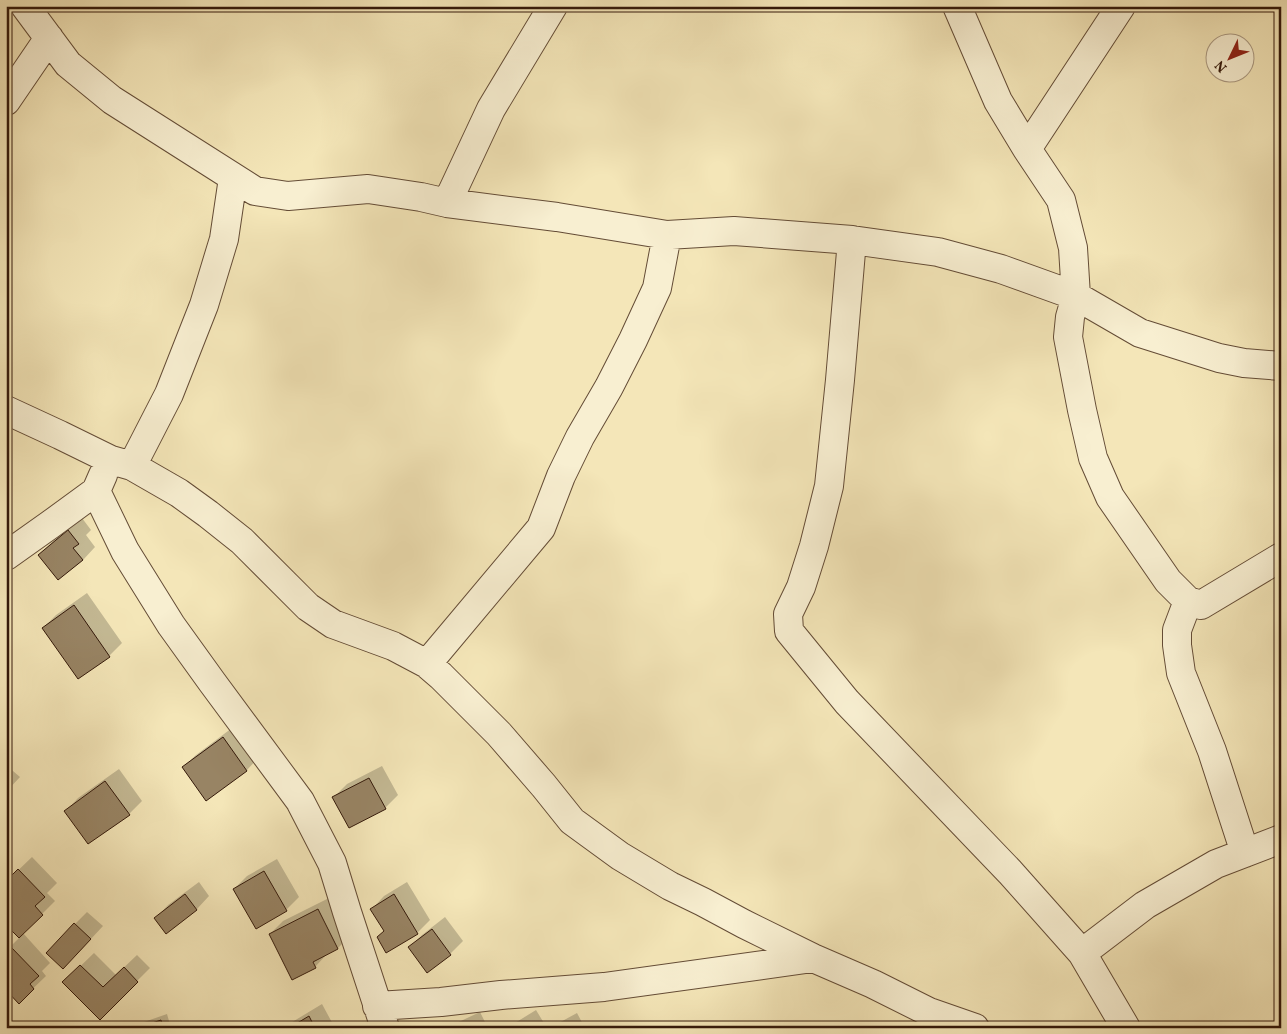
<svg xmlns="http://www.w3.org/2000/svg" width="1287" height="1034" font-family="Vollkorn,serif">
<rect width="100%" height="100%" fill="#f4e6b8"/>
<filter id="stains"><feTurbulence type="fractalNoise" baseFrequency=".004" numOctaves="4"/><feColorMatrix values="0 0 0 0 .2 0 0 0 0 .09 0 0 0 0 .02 0 0 0 .5 -.17"/></filter>
<radialGradient id="worn" r=".72"><stop offset=".6" stop-color="#630" stop-opacity="0"/><stop offset="1" stop-color="#630" stop-opacity=".3"/></radialGradient>
<path fill="#0003" d="M 82,518 L 91,530 L 86,535 L 95,547 L 83,560 L 39,555 L 52,542 Z
M 87,593 L 122,643 L 109,656 L 43,628 L 56,615 Z
M 236,725 L 259,757 L 247,770 L 206,799 L 183,767 L 196,755 Z
M 6,765 L 20,777 L 6,792 Z
M 382,766 L 398,795 L 385,808 L 334,797 L 347,784 Z
M 119,769 L 142,801 L 129,814 L 89,843 L 66,811 L 78,798 Z
M 32,857 L 57,883 L 47,893 L 55,901 L 23,933 L 50,963 L 42,971 L 46,976 L 19,1002 L 6,951 L 20,937 L 6,923 L 6,882 Z
M 277,859 L 299,897 L 286,910 L 257,927 L 234,889 L 247,876 Z
M 199,882 L 209,896 L 197,909 L 166,932 L 156,918 L 168,905 Z
M 407,882 L 430,920 L 417,933 L 385,931 L 372,909 L 384,896 Z
M 331,897 L 350,936 L 338,948 L 327,954 L 315,967 L 270,934 L 283,921 Z
M 87,912 L 103,926 L 76,955 L 75,924 Z
M 445,917 L 463,941 L 450,954 L 427,972 L 409,948 L 422,935 Z
M 94,953 L 116,975 L 137,955 L 150,968 L 100,1018 L 64,982 Z
M 322,1004 L 335,1028 L 283,1028 L 284,1027 Z
M 536,1010 L 547,1028 L 508,1028 L 510,1026 Z
M 480,1012 L 488,1028 L 448,1028 L 448,1027 Z
M 577,1013 L 585,1028 L 552,1028 L 555,1025 Z
M 167,1014 L 171,1028 L 139,1028 L 144,1022 Z"/>
<path fill="#988464" stroke="#34190a" d="M 68,530 L 79,544 L 73,548 L 83,560 L 58,580 L 38,555 Z
M 74,605 L 110,657 L 78,679 L 42,628 Z
M 223,737 L 247,771 L 206,801 L 182,767 Z
M 369,778 L 386,809 L 349,828 L 332,797 Z
M 105,781 L 130,815 L 88,844 L 64,811 Z
M 18,869 L 45,897 L 35,906 L 43,915 L 19,938 L 6,925 L 6,881 Z
M 264,871 L 287,911 L 256,929 L 233,889 Z
M 185,894 L 197,910 L 166,934 L 154,918 Z
M 394,894 L 418,934 L 386,953 L 377,937 L 384,931 L 370,909 Z
M 318,909 L 338,949 L 313,962 L 316,968 L 292,980 L 269,934 Z
M 74,923 L 91,939 L 63,969 L 46,953 Z
M 432,929 L 451,955 L 427,973 L 408,947 Z
M 10,946 L 39,976 L 30,984 L 34,989 L 19,1004 L 6,990 L 6,949 Z
M 80,965 L 103,987 L 124,967 L 138,982 L 100,1020 L 62,982 Z
M 309,1016 L 315,1028 L 289,1028 Z
M 161,1020 L 163,1028 L 137,1028 Z"/>
<g fill="none" stroke-linecap="round" stroke-linejoin="round">
<defs>
<path id="minor" d="M 25,6 L 68,64 L 112,100 L 255,191 L 288,196 L 368,189 L 421,197 L 447,203 L 557,217 L 667,235 L 734,231 L 852,240 L 938,252 L 1001,269 L 1076,296 L 1140,333 L 1219,358 L 1244,363 L 1281,366
M 957,6 L 998,101 L 1027,149 L 1061,200 L 1073,248 L 1076,296 L 1070,317 L 1068,337 L 1082,410 L 1093,458 L 1110,497 L 1168,581 L 1188,601 L 1201,605 L 1281,557
M 6,101 L 49,38
M 1027,149 L 1121,6
M 447,203 L 491,109 L 553,6
M 852,240 L 840,380 L 829,486 L 814,546 L 801,587 L 788,614 L 789,631 L 847,702 L 1010,872 L 1082,953 L 1126,1028
M 6,410 L 60,435 L 111,460 L 132,466 L 179,493 L 208,514 L 242,541 L 308,607 L 333,624 L 393,646 L 427,664 L 441,676 L 499,734 L 544,786 L 572,821 L 620,856 L 670,886 L 703,902 L 744,924 L 813,958 L 873,984 L 929,1012 L 975,1028
M 132,466 L 169,394 L 204,305 L 224,239 L 233,178
M 96,491 L 125,551 L 171,625 L 212,682 L 300,801 L 332,863 L 347,912 L 385,1028
M 6,556 L 51,524 L 96,491 L 103,475
M 1188,601 L 1177,630 L 1177,645 L 1181,673 L 1212,751 L 1245,853
M 427,664 L 541,528 L 561,476 L 580,437 L 609,387 L 633,340 L 657,288 L 667,235
M 1082,953 L 1145,905 L 1216,864 L 1281,839
M 377,1006 L 441,1002 L 501,995 L 604,987 L 813,958"/>
</defs>
<use href="#minor" stroke="#644c36" stroke-width="30"/>
<use href="#minor" stroke="#f8efd1" stroke-width="28"/>
</g>
<rect width="1287" height="1034" fill="none" stroke="#f4e6b8" stroke-width="25"/>
<rect x="8" y="8" width="1272" height="1019" fill="none" stroke="#34190a" stroke-width="2.5"/>
<rect x="12" y="12" width="1262" height="1009" fill="none" stroke="#34190a"/>
<g transform="translate(1230 58) rotate(227)"><circle r="24" fill="#f8efd1" stroke="#aa9981"/>
<path d="M0-4L9 19L0 12L-9 19Z" fill="#8f2418"/>
<text y="-8" font-size="14" font-weight="bold" text-anchor="middle" fill="#34190a">N</text>
</g>
<rect width="100%" height="100%" filter="url(#stains)"/>
<rect width="100%" height="100%" fill="url(#worn)"/>
</svg>
